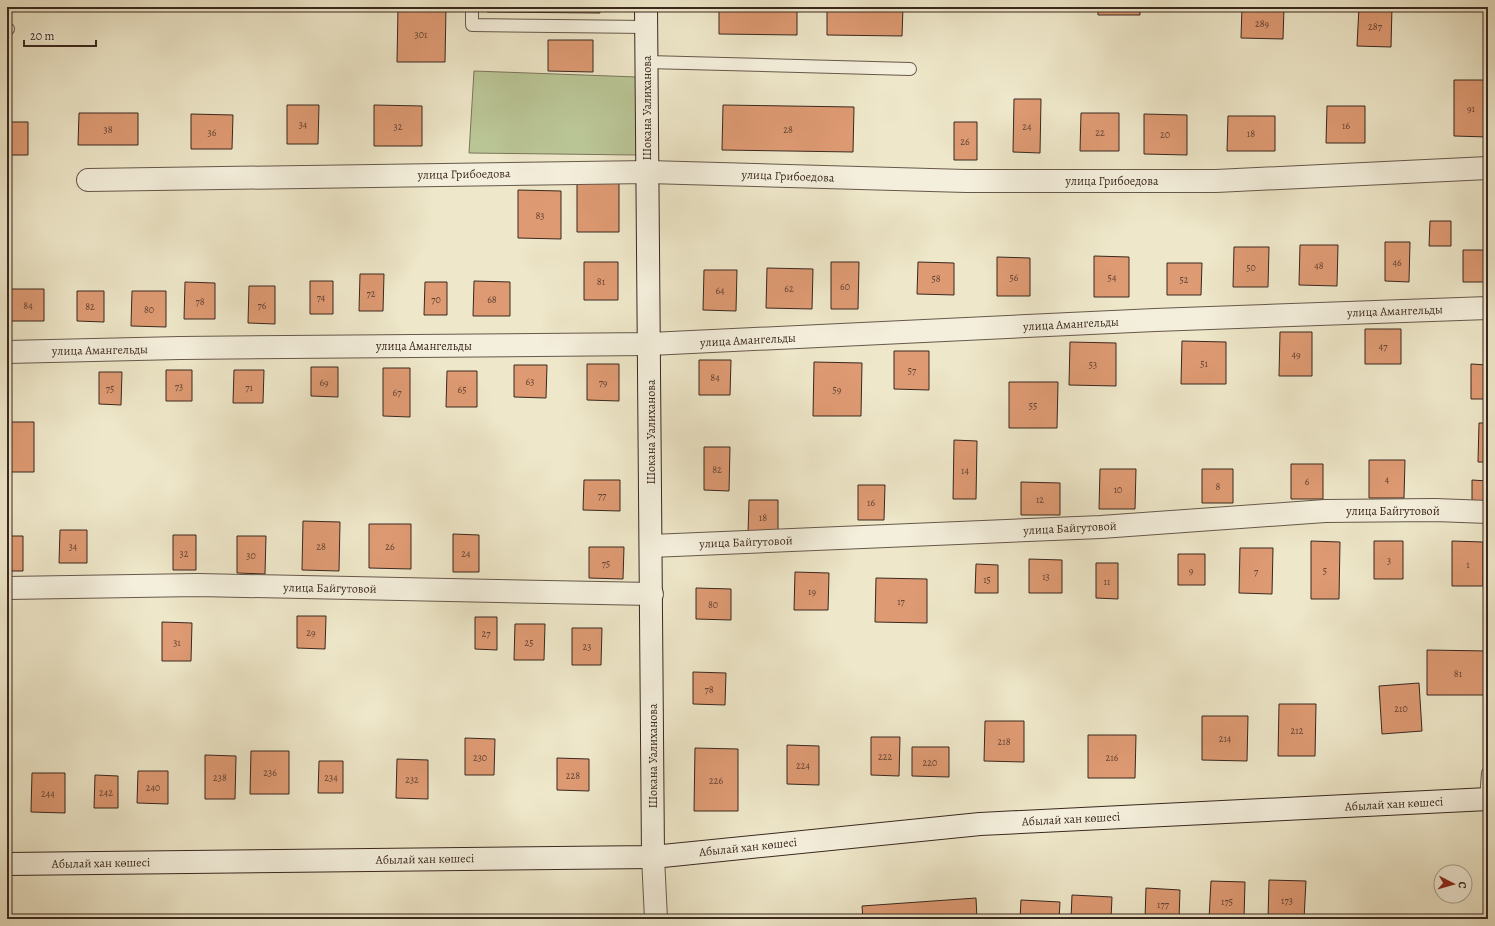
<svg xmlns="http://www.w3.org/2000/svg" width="1495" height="926" font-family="Alegreya,serif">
<rect width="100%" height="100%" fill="#eee7c9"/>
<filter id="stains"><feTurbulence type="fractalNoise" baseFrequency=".005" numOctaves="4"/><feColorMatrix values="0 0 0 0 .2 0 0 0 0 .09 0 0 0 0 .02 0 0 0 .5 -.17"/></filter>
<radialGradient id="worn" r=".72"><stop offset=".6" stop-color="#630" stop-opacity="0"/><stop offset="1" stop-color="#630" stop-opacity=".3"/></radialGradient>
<path fill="#bac596" stroke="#7a765a" d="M 474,71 L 637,77 L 637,155 L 469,153 Z"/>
<path fill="#de9a73" stroke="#3a281f" d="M 398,7 L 446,7 L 445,62 L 397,62 Z
M 487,7 L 600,7 L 600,13 L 487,12 Z
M 719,7 L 797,7 L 797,35 L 719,34 Z
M 827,7 L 903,7 L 902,36 L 827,35 Z
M 1098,7 L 1140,7 L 1140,15 L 1098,15 Z
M 1242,7 L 1284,7 L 1283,39 L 1241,38 Z
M 1359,7 L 1392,7 L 1391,47 L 1357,46 Z
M 548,40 L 593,40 L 593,72 L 548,71 Z
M 1454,80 L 1488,80 L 1488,137 L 1454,136 Z
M 1014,99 L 1041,99 L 1040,153 L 1013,152 Z
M 287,105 L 319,105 L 318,144 L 287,144 Z
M 374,105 L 422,106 L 422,146 L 374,146 Z
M 723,105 L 854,107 L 853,152 L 722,150 Z
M 1327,106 L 1365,106 L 1365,143 L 1326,143 Z
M 79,113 L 138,113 L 138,145 L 78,145 Z
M 1081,113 L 1119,113 L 1119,151 L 1080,151 Z
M 191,114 L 233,115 L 232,149 L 191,149 Z
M 1144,114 L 1187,115 L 1187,155 L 1144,154 Z
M 1228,116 L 1275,116 L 1275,151 L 1227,151 Z
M 7,122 L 28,122 L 28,155 L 7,155 Z
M 954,122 L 977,122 L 977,160 L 954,160 Z
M 577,182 L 619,182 L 619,232 L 577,232 Z
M 518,190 L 561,191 L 561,239 L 518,238 Z
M 1430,221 L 1451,221 L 1451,246 L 1429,246 Z
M 1385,242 L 1410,242 L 1409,282 L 1385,281 Z
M 1300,245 L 1338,245 L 1337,286 L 1299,285 Z
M 1234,247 L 1269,247 L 1268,287 L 1233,287 Z
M 1463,250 L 1485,250 L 1484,282 L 1463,282 Z
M 1094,256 L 1129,257 L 1129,297 L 1094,297 Z
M 997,257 L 1030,258 L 1030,296 L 997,296 Z
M 584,262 L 618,262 L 618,300 L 584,300 Z
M 831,262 L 859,262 L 858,309 L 831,309 Z
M 918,262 L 954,263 L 954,295 L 917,294 Z
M 1167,263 L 1202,263 L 1201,295 L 1167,295 Z
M 767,268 L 813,269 L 812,309 L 766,308 Z
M 704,270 L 737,270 L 736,311 L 703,310 Z
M 360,274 L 384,274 L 383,311 L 359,311 Z
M 310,281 L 333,281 L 333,314 L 310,314 Z
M 474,281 L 510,282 L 510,316 L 473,316 Z
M 185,282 L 215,283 L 215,319 L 184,319 Z
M 425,282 L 447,282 L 447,315 L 424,315 Z
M 249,286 L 275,286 L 275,324 L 248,323 Z
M 11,289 L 44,289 L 44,321 L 11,321 Z
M 77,291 L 104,291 L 104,322 L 77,321 Z
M 132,291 L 166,291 L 166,327 L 131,326 Z
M 1365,329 L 1401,329 L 1401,364 L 1365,364 Z
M 1280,332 L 1312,332 L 1312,376 L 1279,376 Z
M 1182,341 L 1226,342 L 1226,384 L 1181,384 Z
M 1070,342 L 1116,343 L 1116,386 L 1069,385 Z
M 894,351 L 929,351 L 929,390 L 894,389 Z
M 699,360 L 731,360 L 730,395 L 699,395 Z
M 814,362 L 862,363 L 861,416 L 813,416 Z
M 587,364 L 619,364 L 619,401 L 587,400 Z
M 1471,364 L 1488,365 L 1488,399 L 1471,399 Z
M 514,365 L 547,365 L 546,398 L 514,397 Z
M 311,367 L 338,367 L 338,397 L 311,396 Z
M 383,368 L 410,368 L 410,417 L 383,416 Z
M 166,370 L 192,370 L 192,401 L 166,401 Z
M 234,370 L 264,370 L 263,403 L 233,403 Z
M 447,371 L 477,371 L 477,407 L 446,407 Z
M 99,372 L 122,372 L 121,405 L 99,404 Z
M 1009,382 L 1058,382 L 1057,428 L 1009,428 Z
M 7,422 L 34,422 L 34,472 L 7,472 Z
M 1479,423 L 1488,423 L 1488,462 L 1478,462 Z
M 954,440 L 977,441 L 976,499 L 953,499 Z
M 704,447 L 730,447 L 729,491 L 704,490 Z
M 1369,460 L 1405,460 L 1404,498 L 1369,498 Z
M 1291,464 L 1323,464 L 1323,499 L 1291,499 Z
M 1100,469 L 1136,469 L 1135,509 L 1099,509 Z
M 1202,469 L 1233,469 L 1233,503 L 1202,503 Z
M 584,480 L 620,480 L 620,511 L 583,510 Z
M 1472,480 L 1488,481 L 1488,507 L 1472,507 Z
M 1021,482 L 1060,483 L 1060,515 L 1021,515 Z
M 858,485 L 885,485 L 884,520 L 858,520 Z
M 749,500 L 778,500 L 778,533 L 748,533 Z
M 303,521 L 340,522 L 339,571 L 302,570 Z
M 369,524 L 411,524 L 411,569 L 369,568 Z
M 60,530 L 87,530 L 87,563 L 59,563 Z
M 453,534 L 479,535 L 479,572 L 453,572 Z
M 173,535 L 196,535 L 196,570 L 173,570 Z
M 7,536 L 23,536 L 23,571 L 7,571 Z
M 237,536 L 266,536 L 265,574 L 237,573 Z
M 1311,541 L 1340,542 L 1339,599 L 1311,599 Z
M 1374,541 L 1403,541 L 1403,579 L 1374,579 Z
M 1452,541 L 1483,542 L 1483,586 L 1452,586 Z
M 589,547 L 624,547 L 623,579 L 589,578 Z
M 1240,548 L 1273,548 L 1272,594 L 1239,593 Z
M 1178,554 L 1205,554 L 1205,585 L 1178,585 Z
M 1029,559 L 1062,560 L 1062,593 L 1029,593 Z
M 1096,563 L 1118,563 L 1118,599 L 1096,598 Z
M 976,564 L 998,565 L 998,593 L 975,593 Z
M 795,572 L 829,573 L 828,610 L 794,610 Z
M 876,578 L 927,579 L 927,623 L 875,622 Z
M 696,588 L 731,589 L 731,620 L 696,619 Z
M 297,616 L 326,616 L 325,649 L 297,648 Z
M 475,617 L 497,617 L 497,650 L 475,649 Z
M 7,619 L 10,619 L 10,655 L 7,655 Z
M 162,622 L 192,623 L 191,661 L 162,661 Z
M 515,624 L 545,624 L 544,660 L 514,660 Z
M 572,628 L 602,628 L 601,665 L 572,665 Z
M 1427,650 L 1488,651 L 1488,695 L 1427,695 Z
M 693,672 L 726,673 L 725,705 L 693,704 Z
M 1419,683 L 1422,731 L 1382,734 L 1379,686 Z
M 1279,704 L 1316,704 L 1315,756 L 1278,756 Z
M 1202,716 L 1248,716 L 1247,761 L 1202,760 Z
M 985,721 L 1024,721 L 1024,762 L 984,761 Z
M 1088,735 L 1136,735 L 1135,778 L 1088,778 Z
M 871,737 L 900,737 L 899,776 L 871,775 Z
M 465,738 L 495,739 L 494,775 L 465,775 Z
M 787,745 L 819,746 L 819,785 L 787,784 Z
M 912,747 L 949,747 L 949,777 L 912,776 Z
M 695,748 L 738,749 L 738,811 L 694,811 Z
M 251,751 L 289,751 L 289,794 L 250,794 Z
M 205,755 L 236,756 L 235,799 L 205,799 Z
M 557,758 L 589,759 L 589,791 L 557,790 Z
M 397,759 L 428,760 L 428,799 L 396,798 Z
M 319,761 L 343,761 L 343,793 L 318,793 Z
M 138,771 L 168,771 L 168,804 L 137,803 Z
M 32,773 L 65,773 L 65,813 L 31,812 Z
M 95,775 L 118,776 L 118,808 L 94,808 Z
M 1269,880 L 1306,881 L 1304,919 L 1268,919 Z
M 1211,881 L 1245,882 L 1244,919 L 1209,919 Z
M 1146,888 L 1180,890 L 1179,919 L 1145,919 Z
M 1072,895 L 1112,897 L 1111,919 L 1071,919 Z
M 976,898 L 977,919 L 863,919 L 862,906 Z
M 1021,900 L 1060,902 L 1059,919 L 1020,919 Z"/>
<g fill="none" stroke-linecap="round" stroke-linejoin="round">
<defs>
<path id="lane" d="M 472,7 L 472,25 L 647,27
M 7,29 L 8,29
M 647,62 L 910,69
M 1486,799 L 1488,773"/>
<path id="street" d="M 88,180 L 648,172 L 966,181 L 1216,181 L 1488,168
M 7,352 L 180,348 L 650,344 L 1155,320 L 1488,308
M 651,546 L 1101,527 L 1325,511 L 1435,510 L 1488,512
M 7,588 L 198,585 L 652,594
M 653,857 L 656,919"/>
<path id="secondary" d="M 646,7 L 653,857
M 7,864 L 653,857 L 980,824 L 1488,799"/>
</defs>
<use href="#lane" stroke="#67584a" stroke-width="14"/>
<use href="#street" stroke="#67584a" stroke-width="24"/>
<use href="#secondary" stroke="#3a281f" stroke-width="24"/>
<use href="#lane" stroke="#f4efdc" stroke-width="12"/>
<use href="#street" stroke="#f4efdc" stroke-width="22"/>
<use href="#secondary" stroke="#f4efdc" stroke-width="22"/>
</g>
<g text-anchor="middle" stroke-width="3" stroke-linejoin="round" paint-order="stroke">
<g font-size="10" fill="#634434">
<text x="1262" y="27">289</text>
<text x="1375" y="30">287</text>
<text x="421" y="38">301</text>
<text x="1471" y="112">91</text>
<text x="303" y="128">34</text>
<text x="1346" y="129">16</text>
<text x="398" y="130">32</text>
<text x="1027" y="130">24</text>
<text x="108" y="133">38</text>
<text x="788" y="133">28</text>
<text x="212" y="136">36</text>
<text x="1100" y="136">22</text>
<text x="1251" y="137">18</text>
<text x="1165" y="138">20</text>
<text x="965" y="145">26</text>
<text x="540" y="219">83</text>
<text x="1397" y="266">46</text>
<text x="1319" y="269">48</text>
<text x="1251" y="271">50</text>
<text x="1014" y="281">56</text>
<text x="1112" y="281">54</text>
<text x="936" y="282">58</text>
<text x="1184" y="283">52</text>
<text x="601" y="285">81</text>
<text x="845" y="290">60</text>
<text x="789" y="292">62</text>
<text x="720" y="294">64</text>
<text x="371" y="297">72</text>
<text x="321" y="301">74</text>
<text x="436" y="303">70</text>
<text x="492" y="303">68</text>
<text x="200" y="305">78</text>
<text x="28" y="309">84</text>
<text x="262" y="309">76</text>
<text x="90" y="310">82</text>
<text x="149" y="313">80</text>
<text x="1383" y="350">47</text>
<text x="1296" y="358">49</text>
<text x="1204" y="367">51</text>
<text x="1093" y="368">53</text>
<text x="912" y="374">57</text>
<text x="715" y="381">84</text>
<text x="530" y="385">63</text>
<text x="324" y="386">69</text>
<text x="603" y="386">79</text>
<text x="179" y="390">73</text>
<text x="249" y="391">71</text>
<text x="110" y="392">75</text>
<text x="462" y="393">65</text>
<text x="837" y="393">59</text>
<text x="397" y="396">67</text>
<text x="1033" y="409">55</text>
<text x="717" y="473">82</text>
<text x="965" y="474">14</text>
<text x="1387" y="483">4</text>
<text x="1307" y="485">6</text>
<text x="1218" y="490">8</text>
<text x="1118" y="493">10</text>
<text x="602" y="499">77</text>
<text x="1040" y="503">12</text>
<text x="871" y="506">16</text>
<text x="763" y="521">18</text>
<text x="73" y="550">34</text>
<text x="321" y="550">28</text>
<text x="390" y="550">26</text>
<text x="184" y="557">32</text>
<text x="466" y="557">24</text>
<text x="251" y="559">30</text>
<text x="1389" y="564">3</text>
<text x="606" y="567">75</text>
<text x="1468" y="568">1</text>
<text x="1191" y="574">9</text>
<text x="1325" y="574">5</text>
<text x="1256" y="575">7</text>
<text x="1046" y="580">13</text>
<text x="987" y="583">15</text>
<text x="1107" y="585">11</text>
<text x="812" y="595">19</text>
<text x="901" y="605">17</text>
<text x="713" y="608">80</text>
<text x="311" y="636">29</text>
<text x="486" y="637">27</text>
<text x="177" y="646">31</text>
<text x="529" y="646">25</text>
<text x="587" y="650">23</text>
<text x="1458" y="677">81</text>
<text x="709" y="693">78</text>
<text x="1401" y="712">210</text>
<text x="1297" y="734">212</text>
<text x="1225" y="742">214</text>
<text x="1004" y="745">218</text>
<text x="885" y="760">222</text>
<text x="480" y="761">230</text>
<text x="1112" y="761">216</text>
<text x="930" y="766">220</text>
<text x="803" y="769">224</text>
<text x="270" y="776">236</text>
<text x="573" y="779">228</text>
<text x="220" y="781">238</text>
<text x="331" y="781">234</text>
<text x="412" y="783">232</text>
<text x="716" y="784">226</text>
<text x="153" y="791">240</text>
<text x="106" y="796">242</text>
<text x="48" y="797">244</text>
<text x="1287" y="904">173</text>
<text x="1227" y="905">175</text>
<text x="1163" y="908">177</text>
</g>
<g font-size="12" fill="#3a281f" stroke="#f4efdc">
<text transform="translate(647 108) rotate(-90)" y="4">Шокана Уалиханова</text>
<text transform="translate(464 174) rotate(-1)" y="4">улица Грибоедова</text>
<text transform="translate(788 176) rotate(2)" y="4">улица Грибоедова</text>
<text x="1112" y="185">улица Грибоедова</text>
<text transform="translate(1395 311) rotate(-2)" y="4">улица Амангельды</text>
<text transform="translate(1071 324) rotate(-3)" y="4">улица Амангельды</text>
<text transform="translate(748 340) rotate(-3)" y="4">улица Амангельды</text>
<text x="424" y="350">улица Амангельды</text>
<text transform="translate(100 350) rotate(-1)" y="4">улица Амангельды</text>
<text transform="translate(651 432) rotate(-90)" y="4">Шокана Уалиханова</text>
<text x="1393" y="515">улица Байгутовой</text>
<text transform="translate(1070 528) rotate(-3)" y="4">улица Байгутовой</text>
<text transform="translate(746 542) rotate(-2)" y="4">улица Байгутовой</text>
<text transform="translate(330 588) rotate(1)" y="4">улица Байгутовой</text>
<text transform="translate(653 756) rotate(-90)" y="4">Шокана Уалиханова</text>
<text transform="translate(1394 804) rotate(-3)" y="4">Абылай хан көшесі</text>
<text transform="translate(1071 819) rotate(-3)" y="4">Абылай хан көшесі</text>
<text transform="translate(748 847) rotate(-6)" y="4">Абылай хан көшесі</text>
<text transform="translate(425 859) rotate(-1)" y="4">Абылай хан көшесі</text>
<text transform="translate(101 863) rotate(-1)" y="4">Абылай хан көшесі</text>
</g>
</g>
<rect width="1495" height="926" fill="none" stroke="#eee7c9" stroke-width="24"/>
<rect x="8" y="8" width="1479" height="910" fill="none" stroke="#3a281f" stroke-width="2"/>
<rect x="12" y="12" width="1471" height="902" fill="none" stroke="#3a281f"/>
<g transform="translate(1453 884) rotate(96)"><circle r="19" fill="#f4efdc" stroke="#aa9f90"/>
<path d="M0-3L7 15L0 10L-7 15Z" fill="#8f2418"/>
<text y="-6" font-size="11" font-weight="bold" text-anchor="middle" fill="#3a281f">С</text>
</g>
<path d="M24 40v6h72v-6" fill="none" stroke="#3a281f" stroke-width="2"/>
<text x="30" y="40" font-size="12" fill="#3a281f" stroke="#f4efdc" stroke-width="3" paint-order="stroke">20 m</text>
<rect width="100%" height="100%" filter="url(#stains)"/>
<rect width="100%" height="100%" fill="url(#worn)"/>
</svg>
